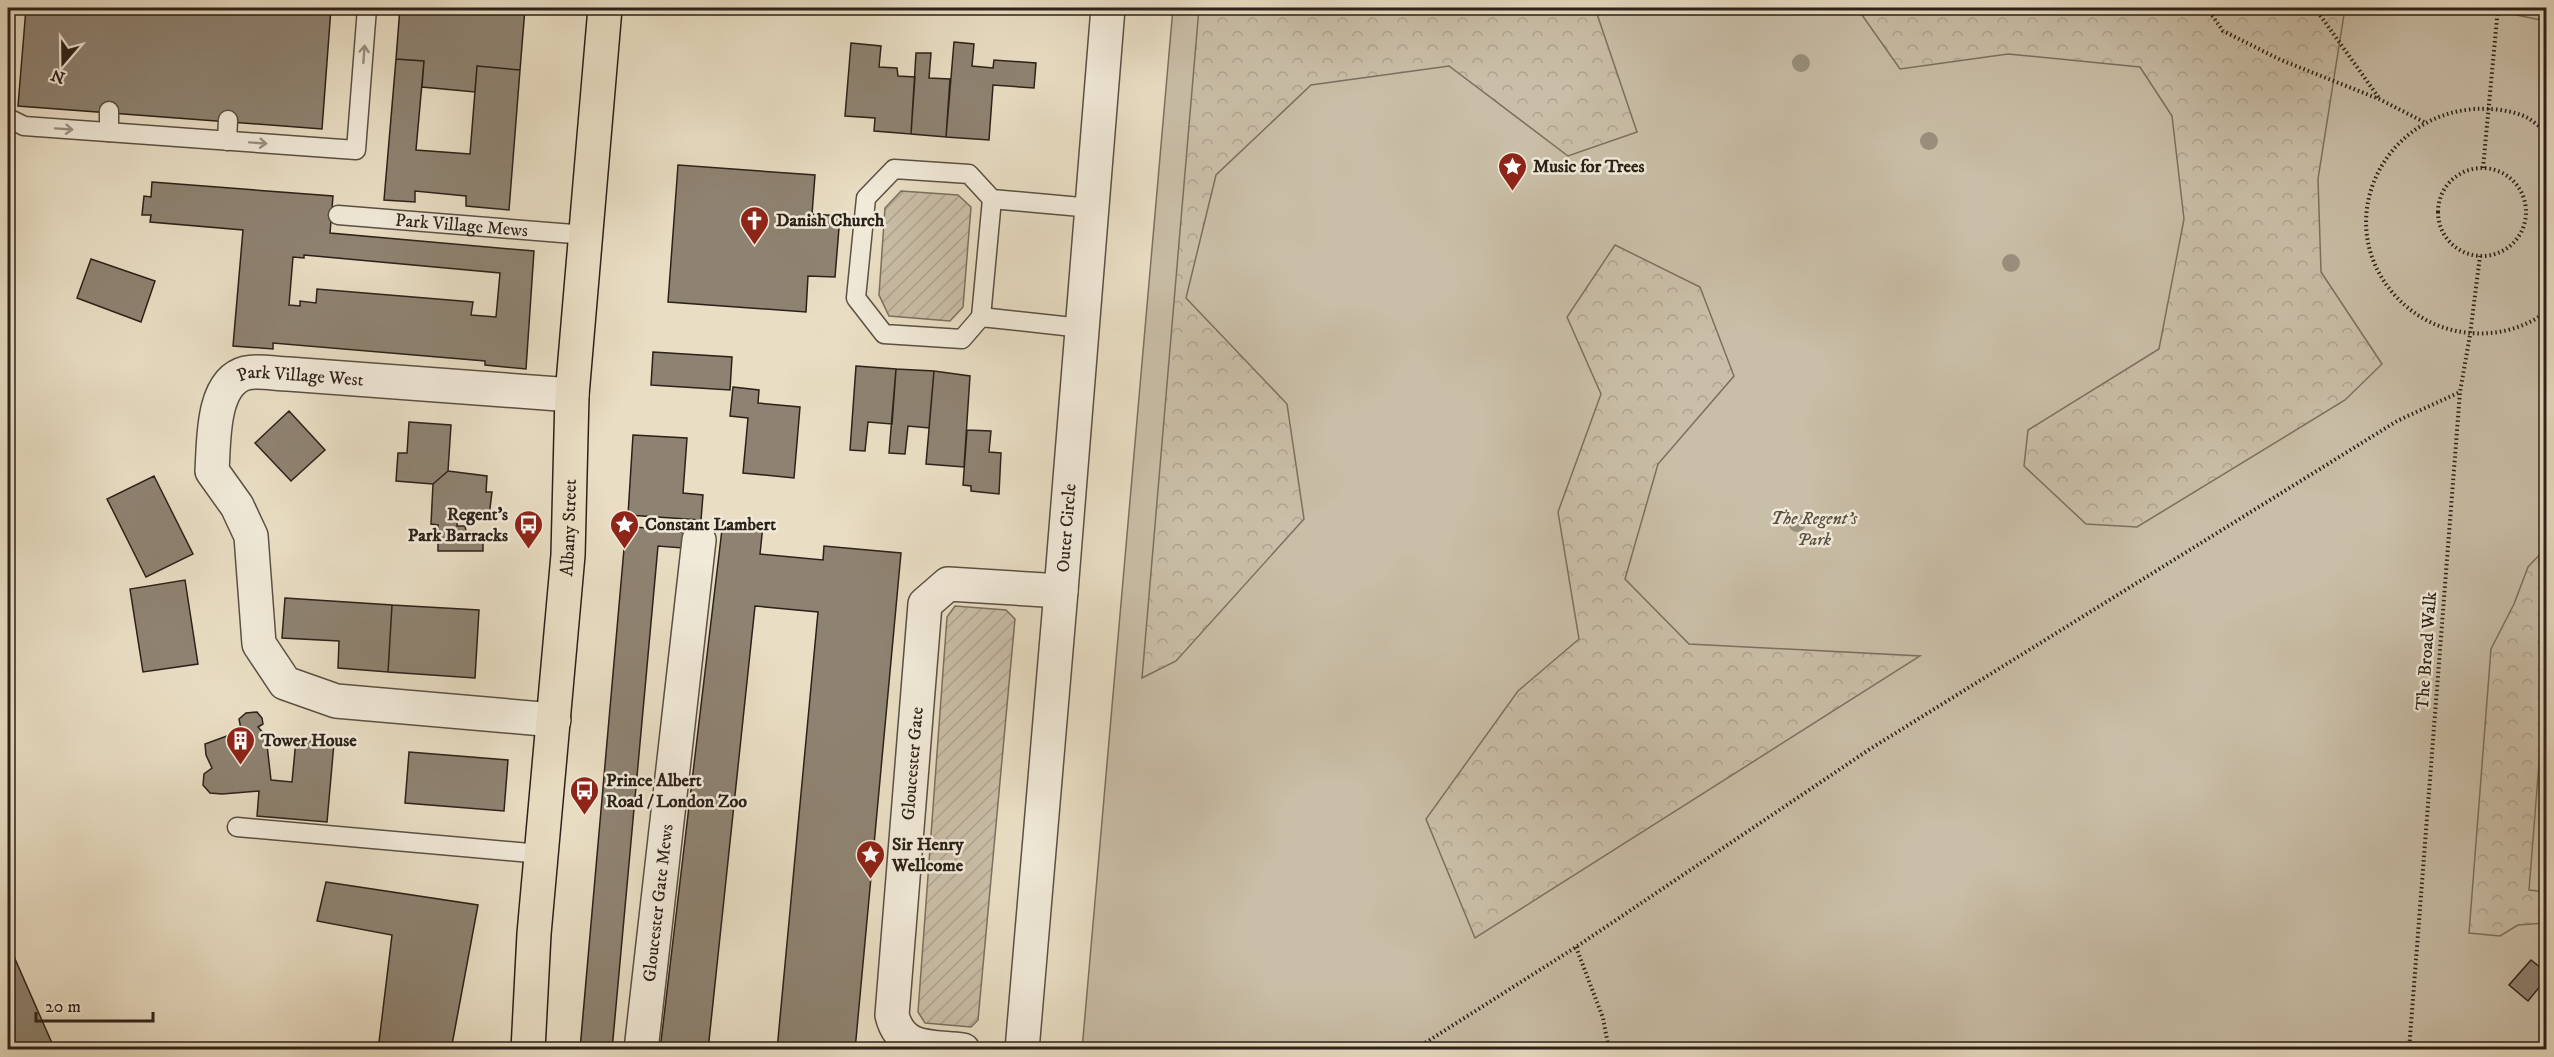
<svg xmlns="http://www.w3.org/2000/svg" width="2554" height="1057" font-family="'IM FELL DW Pica',serif">
<defs>
<pattern id="forest-crowns" width="20" height="18" patternUnits="userSpaceOnUse" patternTransform="scale(1.5)"><rect width="20" height="18" fill="#c9bea7"/><path d="M2 6a3 3 0 1 1 6 0M12 15a3 3 0 1 1 6 0" fill="none" stroke="#ada38f"/></pattern>
<pattern id="garden-furrows" width="10" height="10" patternUnits="userSpaceOnUse" patternTransform="scale(1.5)"><rect width="10" height="10" fill="#c9bea7"/><path d="M-1 1l2-2M0 10L10 0M9 11l2-2" fill="none" stroke="#ada38f"/></pattern>
</defs>
<rect width="100%" height="100%" fill="#e9dec4"/>
<filter id="stains"><feTurbulence type="fractalNoise" baseFrequency=".00333" numOctaves="4"/><feColorMatrix values="0 0 0 0 .2 0 0 0 0 .09 0 0 0 0 .02 0 0 0 .5 -.17"/></filter>
<radialGradient id="worn" r=".72"><stop offset=".6" stop-color="#630" stop-opacity="0"/><stop offset="1" stop-color="#630" stop-opacity=".3"/></radialGradient>
<path fill="#c9bea7" stroke="#7a7060" stroke-width="1.5" d="M 1173,8 L 2546,8 L 2546,1049 L 1082,1050 Z"/>
<path fill="url(#forest-crowns)" stroke="#7a7060" stroke-width="1.5" d="M 1199,8 L 1592,8 L 1596,11 L 1637,132 L 1568,156 L 1449,66 L 1311,85 L 1216,175 L 1186,298 L 1287,404 L 1304,519 L 1176,661 L 1142,678 Z
M 1857,8 L 2345,8 L 2318,179 L 2321,272 L 2382,364 L 2345,400 L 2137,527 L 2086,524 L 2024,466 L 2028,430 L 2159,349 L 2184,219 L 2172,116 L 2140,67 L 2008,54 L 1900,69 Z
M 2482,8 L 2546,8 L 2546,21 Z
M 1615,245 L 1700,287 L 1734,376 L 1658,464 L 1625,579 L 1689,644 L 1920,656 L 1475,938 L 1426,819 L 1518,691 L 1579,639 L 1558,512 L 1601,394 L 1567,317 Z
M 2546,548 L 2546,675 L 2529,890 L 2546,892 L 2546,923 L 2518,925 L 2500,936 L 2469,933 L 2491,649 L 2514,604 L 2528,567 Z"/>
<path fill="url(#garden-furrows)" stroke="#7a7060" stroke-width="1.5" d="M 901,191 L 958,195 L 971,207 L 963,307 L 950,321 L 889,316 L 879,295 L 885,208 Z
M 955,606 L 1006,610 L 1015,619 L 978,1020 L 971,1027 L 925,1023 L 918,1012 L 947,617 Z"/>
<path fill="#8e8372" stroke="#2b2119" stroke-width="1.5" fill-rule="evenodd" d="M 26,8 L 331,8 L 322,129 L 18,106 Z
M 400,8 L 525,8 L 520,70 L 477,66 L 475,92 L 422,87 L 424,61 L 396,59 Z
M 710,8 L 784,8 L 783,14 Z
M 954,42 L 974,44 L 972,66 L 993,68 L 994,60 L 1036,63 L 1034,88 L 993,85 L 989,140 L 946,137 Z
M 851,43 L 881,46 L 879,67 L 897,68 L 898,76 L 915,77 L 911,134 L 874,131 L 875,118 L 845,116 Z
M 916,53 L 931,53 L 929,78 L 950,79 L 946,137 L 911,134 Z
M 396,59 L 424,61 L 416,150 L 470,154 L 477,66 L 520,70 L 509,210 L 466,206 L 466,196 L 415,191 L 415,202 L 384,200 Z
M 678,165 L 815,175 L 812,214 L 840,216 L 835,277 L 808,276 L 806,312 L 668,302 Z
M 152,182 L 333,196 L 330,233 L 534,251 L 526,369 L 485,365 L 485,361 L 273,343 L 273,349 L 233,346 L 243,230 L 150,222 L 151,215 L 142,215 L 144,196 L 151,197 ZM 304,255 L 500,273 L 496,317 L 471,315 L 473,302 L 317,289 L 316,303 L 300,301 L 300,306 L 289,305 L 293,257 L 304,258 Z
M 91,259 L 155,281 L 141,322 L 77,298 Z
M 653,352 L 732,357 L 730,390 L 651,385 Z
M 856,366 L 896,369 L 892,424 L 868,422 L 865,451 L 850,450 Z
M 896,369 L 934,371 L 929,428 L 908,426 L 905,454 L 889,453 Z
M 934,371 L 970,376 L 964,467 L 926,464 Z
M 733,387 L 759,390 L 758,403 L 800,407 L 794,478 L 743,473 L 748,418 L 730,416 Z
M 289,411 L 325,450 L 291,481 L 255,443 Z
M 409,422 L 451,425 L 448,471 L 433,484 L 396,481 L 398,453 L 407,453 Z
M 967,430 L 991,431 L 989,452 L 1001,453 L 999,494 L 971,491 L 971,486 L 963,485 Z
M 633,435 L 687,438 L 683,493 L 703,495 L 701,520 L 628,515 Z
M 448,471 L 487,476 L 486,492 L 492,492 L 489,516 L 458,513 L 457,526 L 465,526 L 466,531 L 483,532 L 483,551 L 438,551 L 438,525 L 431,524 L 433,484 Z
M 154,476 L 193,554 L 146,577 L 107,499 Z
M 723,521 L 763,525 L 760,554 L 823,560 L 824,546 L 901,553 L 855,1050 L 777,1050 L 818,612 L 755,606 L 708,1050 L 660,1050 Z
M 626,526 L 685,532 L 683,548 L 658,546 L 612,1050 L 580,1049 Z
M 185,580 L 198,664 L 143,672 L 130,589 Z
M 285,598 L 392,605 L 388,672 L 338,668 L 339,641 L 282,638 Z
M 392,605 L 479,610 L 475,678 L 388,672 Z
M 257,712 L 262,718 L 263,724 L 258,727 L 266,736 L 271,780 L 292,782 L 296,740 L 334,743 L 327,822 L 257,816 L 259,791 L 222,794 L 210,793 L 203,785 L 204,774 L 212,768 L 206,755 L 205,744 L 235,733 L 241,729 L 239,719 L 246,713 Z
M 409,752 L 508,760 L 504,811 L 405,803 Z
M 326,882 L 478,905 L 451,1050 L 379,1042 L 392,935 L 317,921 Z
M 8,943 L 55,1050 L 8,1050 Z
M 2531,960 L 2546,972 L 2546,979 L 2528,1001 L 2509,985 Z"/>
<g fill="none" stroke-linecap="round" stroke-linejoin="round">
<defs>
<g id="lane">
<path d="M 8,118 L 24,126 L 356,150 L 367,8"/>
<path d="M 109,132 L 109,111"/>
<path d="M 227,141 L 228,120"/>
<path id="s1" d="M 338,215 L 586,235"/>
<path d="M 981,317 L 992,199"/>
<path d="M 1082,328 L 981,317 L 962,339 L 884,334 L 856,298 L 866,198 L 894,169 L 969,174 L 992,199 L 1092,208"/>
<path d="M 237,827 L 541,854"/>
</g>
<g id="street">
<path id="s2" d="M 554,720 L 336,701 L 285,683 L 259,644 L 251,536 L 237,506 L 212,471 C 214,443 211,382 246,373 C 259,370 276,374 288,374 L 572,395"/>
<path id="s3" d="M 641,1050 L 699,540"/>
<path id="s4" d="M 963,1050 C 932,1046 901,1052 892,1015 L 925,604 L 948,584 L 1061,591"/>
<path id="s5" d="M 1022,1050 L 1061,591 L 1108,8"/>
</g>
<g id="primary">
<path id="s6" d="M 528,1050 L 534,934 L 568,555 L 572,395 L 605,8"/>
</g>
</defs>
<use href="#lane" stroke="#5a5044" stroke-width="21"/>
<use href="#street" stroke="#5a5044" stroke-width="36"/>
<use href="#primary" stroke="#2b2119" stroke-width="36"/>
<path stroke="#2b2119" stroke-width="4" stroke-dasharray="1.5 3" stroke-linecap="butt" d="M 2207,8 L 2223,31 L 2281,60 L 2379,99 L 2424,122
M 2315,8 L 2379,98
M 2546,131 C 2540,127 2534,122 2528,118 C 2512,110 2491,108 2475,109 C 2383,115 2332,220 2392,292 C 2408,311 2428,324 2452,330 C 2485,338 2519,332 2546,312
M 2483,168 L 2498,8
M2438 212a44 44 0 1 1 88 0a44 44 0 1 1-88 0Z
M 1576,947 L 1603,1018 L 1609,1050
M 1426,1043 L 1441,1050
M 1414,1050 L 1576,947 L 1870,749 L 2397,421 L 2460,392
M 2409,1050 L 2460,392 L 2470,335 L 2480,256"/>
<use href="#lane" stroke="#f1ead9" stroke-width="18"/>
<use href="#street" stroke="#f1ead9" stroke-width="33"/>
<use href="#primary" stroke="#e9dec4" stroke-width="33"/>
</g>
<g fill="#9a907e">
<circle cx="1801" cy="63" r="9"/>
<circle cx="1929" cy="141" r="9"/>
<circle cx="2011" cy="263" r="9"/>
<circle cx="1797" cy="523" r="9"/>
</g>
<defs><path id="oneway-shaft" d="M-6 0H5M1.5-3L5.5 0L1.5 3" fill="none" stroke-width="1.6" stroke-linecap="round" stroke-linejoin="round" transform="scale(1.5)"/></defs>
<g stroke="#989083">
<use href="#oneway-shaft" transform="translate(364 54) rotate(-86)"/>
<use href="#oneway-shaft" transform="translate(64 129) rotate(4)"/>
<use href="#oneway-shaft" transform="translate(258 143) rotate(4)"/>
</g>
<defs>
<symbol id="sight-pin" viewBox="-11 -11 22 30"><path d="M0 17L-7.5 6A9.5 9.5 0 1 1 7.5 6Z" fill="#8f2418" stroke="#f1ead9"/><path d="M0-6L1.8-2.2L6-1.7L2.9 1.2L3.7 5.4L0 3.3L-3.7 5.4L-2.9 1.2L-6-1.7L-1.8-2.2Z" fill="#fff"/></symbol>
<symbol id="church-pin" viewBox="-11 -11 22 30"><path d="M0 17L-7.5 6A9.5 9.5 0 1 1 7.5 6Z" fill="#8f2418" stroke="#f1ead9"/><path d="M-1.2-6h2.4v3.5h3.3v2.4h-3.3V6h-2.4V-.1h-3.3v-2.4h3.3Z" fill="#fff"/></symbol>
<symbol id="bus-pin" viewBox="-11 -11 22 30"><path d="M0 17L-7.5 6A9.5 9.5 0 1 1 7.5 6Z" fill="#8f2418" stroke="#f1ead9"/><path d="M-5-6H5V4H4V6H2V4H-2V6H-4V4H-5ZM-3.5-4V0h7V-4ZM-3.5 1.2v1.5H-2V1.2ZM2 1.2v1.5H3.5V1.2Z" fill="#fff"/></symbol>
<symbol id="building-pin" viewBox="-11 -11 22 30"><path d="M0 17L-7.5 6A9.5 9.5 0 1 1 7.5 6Z" fill="#8f2418" stroke="#f1ead9"/><path d="M-4-6H4V6H1V3H-1V6H-4ZM-2.5-4.3h1.7v1.8h-1.7ZM.8-4.3h1.7v1.8H.8ZM-2.5-1h1.7V.8h-1.7ZM.8-1h1.7V.8H.8Z" fill="#fff"/></symbol>
</defs>
<g fill-rule="evenodd">
<use href="#sight-pin" x="1496" y="150" width="33" height="45"/>
<use href="#church-pin" x="738" y="204" width="33" height="45"/>
<use href="#bus-pin" x="512" y="508" width="33" height="45"/>
<use href="#sight-pin" x="608" y="508" width="33" height="45"/>
<use href="#building-pin" x="224" y="724" width="33" height="45"/>
<use href="#bus-pin" x="568" y="774" width="33" height="45"/>
<use href="#sight-pin" x="854" y="838" width="33" height="45"/>
</g>
<g text-anchor="middle" stroke-width="5" stroke-linejoin="round" paint-order="stroke">
<g font-size="18" font-weight="bold" fill="#2b2119" stroke="#f1ead9" text-anchor="start">
<text x="1533" y="172">Music for Trees</text>
<text x="776" y="226">Danish Church</text>
<text x="508" y="520" text-anchor="end">Regent's<tspan x="508" dy="21">Park Barracks</tspan></text>
<text x="645" y="530">Constant Lambert</text>
<text x="261" y="746">Tower House</text>
<text x="606" y="786">Prince Albert<tspan x="606" dy="21">Road / London Zoo</tspan></text>
<text x="892" y="850">Sir Henry<tspan x="892" dy="21">Wellcome</tspan></text>
</g>
<g font-size="18" fill="#2b2119" stroke="#f1ead9">
<text dy="6" stroke="none"><textPath href="#s1" startOffset="124">Park Village Mews</textPath></text>
<text dy="6" stroke="none"><textPath href="#s2" startOffset="669">Park Village West</textPath></text>
<text dy="6" stroke="none"><textPath href="#s6" startOffset="524">Albany Street</textPath></text>
<text dy="6" stroke="none"><textPath href="#s5" startOffset="524">Outer Circle</textPath></text>
<text transform="translate(2426 651) rotate(-86)" y="6">The Broad Walk</text>
<text dy="6" stroke="none"><textPath href="#s4" startOffset="339">Gloucester Gate</textPath></text>
<text dy="6" stroke="none"><textPath href="#s3" startOffset="148">Gloucester Gate Mews</textPath></text>
</g>
<g font-size="18" font-style="italic" fill="#5a5044" stroke="#f1ead9">
<text x="1814" y="524">The Regent's<tspan x="1814" dy="21">Park</tspan></text>
</g>
</g>
<rect width="2554" height="1057" fill="none" stroke="#e9dec4" stroke-width="30"/>
<rect x="9" y="9" width="2536" height="1039" fill="none" stroke="#2b2119" stroke-width="3"/>
<rect x="15" y="15" width="2524" height="1027" fill="none" stroke="#2b2119" stroke-width="1.5"/>
<g transform="translate(63 63) rotate(200)" stroke="#f1ead9" stroke-width="4.5" paint-order="stroke">
<path d="M0-4.5L10 22L0 15L-10 22Z" fill="#2b2119"/>
<text y="-9" font-size="16" font-weight="bold" text-anchor="middle" fill="#2b2119">N</text>
</g>
<path d="M36 1012v9h117v-9" fill="none" stroke="#2b2119" stroke-width="3"/>
<text x="45" y="1012" font-size="18" fill="#2b2119" stroke="#f1ead9" stroke-width="4.5" paint-order="stroke">20 m</text>
<rect width="100%" height="100%" filter="url(#stains)"/>
<rect width="100%" height="100%" fill="url(#worn)"/>
</svg>
